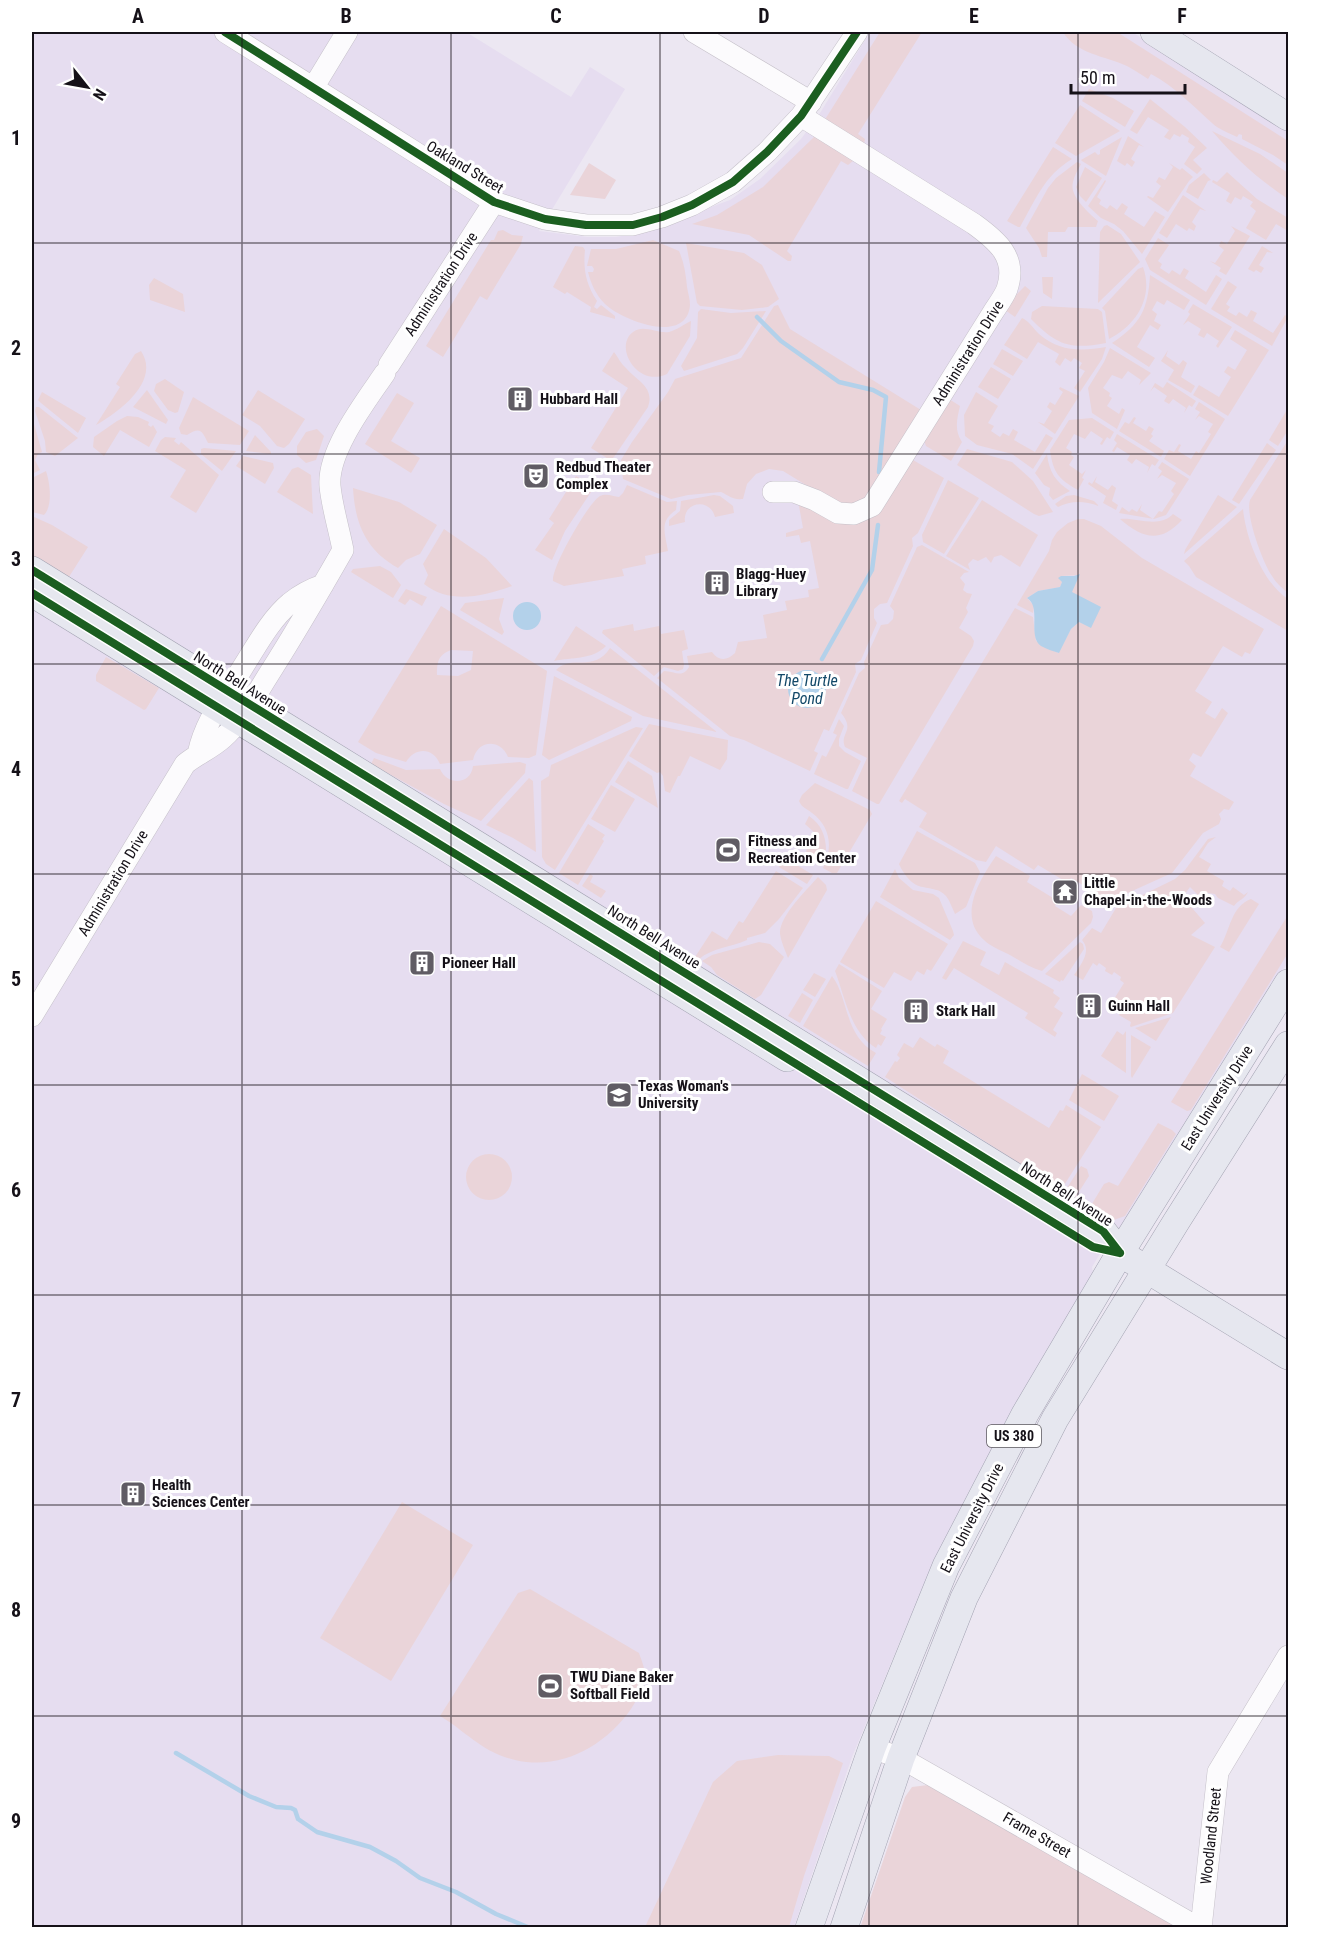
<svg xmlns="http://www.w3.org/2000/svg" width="1320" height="1959" font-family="'Roboto Condensed',sans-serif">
<rect width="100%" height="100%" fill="#ece7f2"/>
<path fill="#e6ddf0" d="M 32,32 L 466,32 L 571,97 L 590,67 L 625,89 L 539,231 L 587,237 L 616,237 L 644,232 L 730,200 L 760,179 L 801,139 L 820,113 L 870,32 L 1132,32 L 1288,130 L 1288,962 L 1123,1228 L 1114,1230 L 1092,1267 L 1093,1273 L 1018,1400 L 964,1501 L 908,1622 L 852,1757 L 794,1927 L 32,1928 Z"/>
<path fill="#ead4d9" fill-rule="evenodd" d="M 880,32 L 922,32 L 858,134 L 865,139 L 864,144 L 824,121 Z
M 1063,32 L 1117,32 L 1288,141 L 1288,165 L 1273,155 L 1242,139 L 1242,135 L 1239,134 L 1237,137 C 1229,133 1218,129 1212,123 C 1192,105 1175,87 1151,74 L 1148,79 C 1141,74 1134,70 1127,66 C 1105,56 1076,54 1063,32 Z
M 1089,89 L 1113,98 L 1134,111 L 1125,127 L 1082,101 Z
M 1150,99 L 1185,127 L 1207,148 L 1193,160 L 1202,169 L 1197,174 L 1184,164 L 1195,147 L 1188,142 L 1189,138 L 1182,134 L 1180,137 L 1174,134 L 1170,140 L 1164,137 L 1169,130 L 1148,117 L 1137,134 L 1130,130 Z
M 1080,105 L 1120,131 L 1076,156 L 1055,143 Z
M 1212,131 L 1260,154 L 1288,173 L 1288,199 C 1259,180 1235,158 1212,131 Z
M 815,136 L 853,161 L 848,165 L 841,161 L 787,251 L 792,256 L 791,261 L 788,261 L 749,235 L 692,224 L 717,215 L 763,187 Z
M 1128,136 L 1144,147 L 1139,145 L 1131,159 L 1135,162 L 1132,167 L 1127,163 L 1125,166 L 1117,161 Z
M 1122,137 L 1106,176 L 1082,161 L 1081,160 L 1095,152 L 1098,155 L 1100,154 L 1100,150 Z
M 1053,147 L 1072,159 C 1044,176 1036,199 1020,227 L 1018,227 L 1007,221 Z
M 1077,162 L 1081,164 C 1078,170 1074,176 1073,182 C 1069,196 1088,212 1098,221 L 1096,227 L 1068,227 L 1065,232 L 1048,232 L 1047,257 L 1042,257 L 1039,248 L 1026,228 L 1048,188 L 1056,178 Z
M 589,163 L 616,180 L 605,199 L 570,195 Z
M 1169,163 L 1180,170 L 1182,168 L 1193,177 L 1189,181 L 1168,212 L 1147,197 L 1148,196 L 1153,198 L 1161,186 L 1156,182 L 1159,177 L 1165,180 L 1173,167 Z
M 1085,167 L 1102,178 L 1086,202 L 1080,196 L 1076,187 Z
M 1227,172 L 1257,199 L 1288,218 L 1288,231 L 1276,224 L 1266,240 L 1246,228 L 1256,211 L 1250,206 L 1253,202 L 1243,196 L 1241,200 L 1235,197 L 1231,204 L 1226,201 L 1230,193 L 1212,182 L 1213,180 L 1217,182 Z
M 1204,173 L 1211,180 L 1208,181 L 1198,199 L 1186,192 L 1189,185 Z
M 1105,180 L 1106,181 L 1097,197 L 1101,200 L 1099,204 L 1107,209 L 1110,205 L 1117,210 L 1122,203 L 1128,207 L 1124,214 L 1144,227 L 1155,211 L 1165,217 L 1142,254 L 1123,231 L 1114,224 L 1101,218 L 1088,206 Z
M 1183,195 L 1206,211 L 1200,209 L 1192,222 L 1196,226 L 1194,231 L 1189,228 L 1187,231 L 1176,224 L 1167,238 L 1159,233 Z
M 1107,225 L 1121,234 L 1140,262 L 1098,303 L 1100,232 L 1104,226 Z
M 1231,226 L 1250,236 L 1226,275 L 1219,271 L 1221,268 L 1210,261 L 1215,263 L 1224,250 L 1219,246 L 1221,241 L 1227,244 L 1235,231 Z
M 503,230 L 512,235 L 523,236 L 521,244 L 487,300 L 480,296 L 443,357 L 426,346 L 491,240 L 494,240 L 498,231 Z
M 1158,238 L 1169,245 L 1158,261 L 1162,264 L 1160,268 L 1169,274 L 1172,270 L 1180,275 L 1184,268 L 1189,271 L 1185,278 L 1206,292 L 1216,275 L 1222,279 L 1206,305 L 1150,270 L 1145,259 Z
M 653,240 L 679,251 C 684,262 686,275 687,287 C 688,293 690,299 690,305 C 687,346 621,320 605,304 C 596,295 591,284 588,272 L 593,272 L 594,269 L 592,266 L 587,266 L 591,249 L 616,249 Z
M 686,243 L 744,253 L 762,265 L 779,299 L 768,307 L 742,310 L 700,306 L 697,303 Z
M 575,246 L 583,247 L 585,250 C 583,270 586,284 597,301 L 594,307 L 597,309 L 601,305 L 615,316 L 615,319 L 590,312 L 591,307 L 567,292 L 565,294 L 553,287 Z
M 1262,246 L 1273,253 L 1267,252 L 1259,265 L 1264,268 L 1261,273 L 1256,270 L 1254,272 L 1248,269 Z
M 1143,267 C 1154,297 1136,326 1109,339 L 1105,311 L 1102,308 L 1138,269 Z
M 1150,275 L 1190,300 L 1184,310 L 1167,300 L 1164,305 L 1157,301 L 1152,310 L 1157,314 L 1154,321 L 1161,325 L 1158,330 L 1150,325 L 1137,347 L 1155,358 L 1149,367 L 1112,343 C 1141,324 1148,309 1150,275 Z
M 1042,277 L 1053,277 L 1052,299 L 1043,293 Z
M 154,278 L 183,294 L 185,312 L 150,300 L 149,285 Z
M 1228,281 L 1237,287 L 1226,304 L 1230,307 L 1227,311 L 1236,316 L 1239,312 L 1247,317 L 1251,310 L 1257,313 L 1253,321 L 1273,333 L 1285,315 L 1288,317 L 1272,346 L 1211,309 Z
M 1025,286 L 1031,291 L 1015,317 L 1005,310 L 1010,301 Z
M 1193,304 L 1232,327 L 1218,348 L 1216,346 L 1219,341 L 1207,333 L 1204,338 L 1198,335 L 1201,329 L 1188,321 L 1183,325 L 1190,314 L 1188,312 Z
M 778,305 L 790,329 L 921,410 L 865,500 L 858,504 L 837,504 L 783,471 L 769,469 L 756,474 L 747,484 L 743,499 C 732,500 730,496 721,492 L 688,495 L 671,499 L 623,479 L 621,460 L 632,442 L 668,392 L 675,379 L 741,358 L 774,306 Z
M 1042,306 L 1098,309 L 1102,312 L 1106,343 C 1069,350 1057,345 1031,319 L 1032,312 Z
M 701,309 L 731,313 L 766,311 L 743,348 L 737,354 L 684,371 L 681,366 L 697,338 L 698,312 Z
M 1022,318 C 1029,321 1033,328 1039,334 C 1059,352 1082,351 1106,347 L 1102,359 L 1080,392 L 1074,388 L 1085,371 L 1079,368 L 1082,363 L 1074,358 L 1071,362 L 1065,358 L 1060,366 L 1055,362 L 1059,354 L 1038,342 L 1027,359 L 1004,345 Z
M 691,321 L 690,336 L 667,374 C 638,388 613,347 633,332 C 644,324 657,334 669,332 C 677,330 684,324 691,321 Z
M 1235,330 L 1269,350 L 1228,416 L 1193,395 L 1199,385 L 1219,397 L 1231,377 L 1224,372 L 1228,366 L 1235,370 L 1247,350 L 1230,339 Z
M 1110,348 L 1151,373 L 1139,385 L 1141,380 L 1128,371 L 1122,379 L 1112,375 L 1103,388 L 1110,393 L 1109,396 L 1112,398 L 1107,406 L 1119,414 L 1122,408 L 1125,410 L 1117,429 L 1092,413 L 1088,388 L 1104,362 Z
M 1002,349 L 1023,361 L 1013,376 L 993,364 Z
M 1168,350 L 1166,356 L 1179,365 L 1183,360 L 1187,363 L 1181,377 L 1195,386 L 1191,393 L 1168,380 L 1174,370 L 1161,361 Z
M 141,351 C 161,381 119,412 96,425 L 120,387 L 116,384 L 135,354 Z
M 614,352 C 618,357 621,364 626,368 C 637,381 655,387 648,407 L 614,457 L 610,460 L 591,448 L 628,388 L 602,371 Z
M 991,367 L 1011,379 L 998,399 L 978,387 Z
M 165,379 L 184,392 L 178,412 L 175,413 L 168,410 L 154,391 L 156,384 Z
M 1167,382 L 1196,401 L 1192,407 L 1189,405 L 1184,413 L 1186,408 L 1173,399 L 1169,404 L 1164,401 L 1167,396 L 1154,387 L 1150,392 L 1155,383 L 1163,388 Z
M 1060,387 L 1079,396 L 1055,434 L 1038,422 L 1044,424 L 1052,411 L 1047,407 L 1050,402 L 1055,405 L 1063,392 L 1059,389 Z
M 147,390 L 168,420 L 166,424 L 133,407 Z
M 258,390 L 305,419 L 289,444 L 284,448 L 277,446 L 260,426 L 242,415 Z
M 42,392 L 86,418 L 78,433 L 41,403 L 38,400 Z
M 976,392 L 998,406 L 988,423 L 994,426 L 991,431 L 1000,437 L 1003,433 L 1009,436 L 1013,429 L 1018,432 L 1014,440 L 1035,452 L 1046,434 L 1053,438 L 1033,469 L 1012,454 L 977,445 L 965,436 L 964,415 Z
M 397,393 L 414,403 L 391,441 L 420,458 L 411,473 L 365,444 Z
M 193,397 L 249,431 L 240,445 L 208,443 C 202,431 201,426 187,435 L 181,434 L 179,428 Z
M 949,399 L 960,406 C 957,419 954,430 962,442 L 951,461 L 926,446 L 924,440 Z
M 1199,402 L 1225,419 L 1190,476 L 1164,459 L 1169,450 L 1174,452 L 1179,444 L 1181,445 L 1178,451 L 1191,459 L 1196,451 L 1199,453 L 1211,434 L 1208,432 L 1213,424 L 1199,416 L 1195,420 L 1200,412 L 1195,409 Z
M 36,407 L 39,407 L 78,438 L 55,456 L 46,452 L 45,441 L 35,411 Z
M 1288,408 L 1288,430 L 1278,446 L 1269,440 Z
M 127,416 L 138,417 L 149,422 L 148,425 L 151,427 L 153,425 L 157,432 L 149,447 L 120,430 L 104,456 L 93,447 L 94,437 L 117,421 Z
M 32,417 L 42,452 L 38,454 L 35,460 L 40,470 L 32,474 Z
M 1134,417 L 1136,418 L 1133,423 L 1146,431 L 1149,426 L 1154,429 L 1151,434 L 1153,436 L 1149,441 L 1164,451 L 1161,457 L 1119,431 L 1125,422 L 1129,424 Z
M 1092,418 L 1114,432 L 1110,439 L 1107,437 L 1102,445 L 1100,444 L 1103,439 L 1091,431 L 1085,439 L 1074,434 L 1066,448 L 1072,452 L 1071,455 L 1074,457 L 1069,465 L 1082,474 L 1086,470 L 1082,478 L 1084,479 L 1078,490 C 1058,479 1053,472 1050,450 L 1069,420 Z
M 317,429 L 324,436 L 316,460 L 306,463 L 297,455 L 297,446 L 306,432 Z
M 1117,434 L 1159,460 L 1155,466 L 1152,464 L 1147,473 L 1149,467 L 1136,459 L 1132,464 L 1127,460 L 1130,455 L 1117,447 L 1114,452 L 1112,451 L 1117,443 L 1114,440 Z
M 255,435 L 271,452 L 271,454 L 246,451 Z
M 165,437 L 176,438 L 174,441 L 179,445 L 181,442 L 219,475 L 196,513 L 170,497 L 186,470 L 155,451 L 161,440 Z
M 1288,440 L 1288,593 C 1282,588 1276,583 1272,576 C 1263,563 1245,515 1250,500 Z
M 1267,443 L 1276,450 L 1239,504 L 1232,500 Z
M 204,448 L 236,451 L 222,471 L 201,454 L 201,449 Z
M 967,449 L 1012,462 L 1033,481 L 1053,512 L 1039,516 L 1034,514 L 957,465 Z
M 1047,454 C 1049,472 1056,482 1070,491 L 1053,500 L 1049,495 L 1050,488 L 1044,485 L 1035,473 Z
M 243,456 L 273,463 L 274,468 L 265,484 L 236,466 Z
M 913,460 L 944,478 L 918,533 L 912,538 L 913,546 L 887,603 L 880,604 L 874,609 L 874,618 L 877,623 L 861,660 L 855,664 L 856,672 L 829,731 L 824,729 L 814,751 L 818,753 L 810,771 L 744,740 L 730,736 L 657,678 L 664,671 C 675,671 682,679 689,667 L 687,656 L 712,652 C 718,661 727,661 735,653 L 738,642 L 767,638 L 763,615 L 787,610 L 785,601 L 809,597 L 808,590 L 819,588 L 810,541 L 801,543 L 799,535 L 786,537 L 786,533 L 803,528 L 799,506 L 805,506 C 822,516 836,526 857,522 Z
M 1162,462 L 1189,479 L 1166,515 L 1154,519 L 1119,513 L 1122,507 L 1129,512 L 1132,509 L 1137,512 L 1142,504 L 1140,510 L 1153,519 L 1159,511 L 1162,512 L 1174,494 L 1171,491 L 1176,483 L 1162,475 L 1157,479 L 1162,471 L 1158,468 Z
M 298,467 L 311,475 L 313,514 L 277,492 L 292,469 Z
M 46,471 C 50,483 53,506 44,515 L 32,512 L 32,478 Z
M 576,476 L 592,485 L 591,492 L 565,531 L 552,560 L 535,550 L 554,523 L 549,519 Z
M 1097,476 L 1095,482 L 1108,490 L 1112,485 L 1116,488 L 1112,501 L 1118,505 L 1116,510 L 1103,503 L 1106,496 L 1088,484 L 1089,482 L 1092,484 Z
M 948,480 L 979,498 L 944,554 L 923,542 L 922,535 Z
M 627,485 L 667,502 L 677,501 L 676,510 C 659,521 665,533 668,551 L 645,556 L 646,564 L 622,569 L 624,576 L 564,586 L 553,581 C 551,568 588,503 600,496 C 606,493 613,496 619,497 L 623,493 Z
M 353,488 L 399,502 L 437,525 L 420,554 L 406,560 L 398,568 C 366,550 355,524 353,488 Z
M 714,495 L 720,496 L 733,506 L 734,513 L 715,517 C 710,497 682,502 685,522 L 669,526 L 669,520 L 680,511 L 681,501 Z
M 1074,495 L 1094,501 L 1099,506 C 1084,501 1072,500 1058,507 L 1055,504 L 1066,496 Z
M 1218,495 L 1237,507 L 1184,554 L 1185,550 Z
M 982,500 L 1038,535 L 1020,567 L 1001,555 L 994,557 L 991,563 L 986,557 L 978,561 L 973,559 L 968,564 L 970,570 L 946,556 Z
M 1243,509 C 1246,539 1263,583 1288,599 L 1288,631 L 1196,577 L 1189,566 L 1184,561 Z
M 1173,514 L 1182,520 C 1160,544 1142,538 1120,519 C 1136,517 1159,529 1173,514 Z
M 32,516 L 52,525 L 88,547 L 67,580 L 34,559 L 35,557 L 32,555 Z
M 1078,519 L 1084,519 L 1101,526 L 1142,558 L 1264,629 L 1250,654 L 1245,652 L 1242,657 L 1223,646 L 1195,691 L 1212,702 L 1205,713 L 1215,719 L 1222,708 L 1228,713 L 1201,757 L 1193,753 L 1189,760 L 1196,766 L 1190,776 L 1234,802 L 1229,810 L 1224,809 L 1219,814 L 1221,819 L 1219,824 L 1203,833 L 1172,873 L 1110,901 L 1071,878 L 1068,883 L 1038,865 L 1034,870 L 996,846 L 986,862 L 976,860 L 919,827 L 927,813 L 905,799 L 902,803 L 899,801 L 1015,608 L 1033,617 L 1036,641 L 1058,653 L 1071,629 L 1079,622 L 1091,627 L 1071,592 L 1079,575 L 1061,576 L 1062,582 L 1060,587 L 1038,591 L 1027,598 L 1034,606 L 1033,613 L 1017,605 L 1049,551 L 1052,540 L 1057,532 L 1068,523 Z
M 444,529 L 486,558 L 512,586 C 483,596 451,605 424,584 L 428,575 L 423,564 Z
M 922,545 L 969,572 L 964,573 L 960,578 L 965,584 L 963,590 L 967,593 L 972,594 L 966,608 L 968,612 L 959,628 L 971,636 L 974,641 L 973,646 L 879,804 L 877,804 L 852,791 L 867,758 L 845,747 C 839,733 856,731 841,713 L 859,673 L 865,668 L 864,662 L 881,625 L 888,624 L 893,619 L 894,611 L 890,606 L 917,547 Z
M 380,566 L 391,572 L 401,585 L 393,598 L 351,572 L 353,569 Z
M 406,589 L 427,597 L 422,606 L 410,599 L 405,605 L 398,601 Z
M 504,598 L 499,619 L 504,632 L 502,635 L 460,610 L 465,603 Z
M 441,606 L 547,671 L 536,755 L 529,758 L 508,757 C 500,738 477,740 473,760 L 440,764 C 433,747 415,747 406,762 L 376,753 L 358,742 ZM 451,650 L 473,651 L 471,670 L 458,676 L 437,675 C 437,662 438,655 451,650 Z
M 633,624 L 634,631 L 659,626 L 661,634 L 684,630 L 688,649 L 682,651 L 684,665 L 683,669 L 678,671 L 664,667 L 654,676 L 602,633 L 603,630 Z
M 576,626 L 606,646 C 592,660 573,657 554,661 Z
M 610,648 L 717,732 L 643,716 L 556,670 C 571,654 594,673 610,648 Z
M 106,657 L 159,688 L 146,709 L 144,710 L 96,681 L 96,675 Z
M 554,676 L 632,717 L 631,721 L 549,760 L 542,755 Z
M 839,719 L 844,726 L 839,739 L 839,746 L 845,752 L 861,761 L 848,789 L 846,789 L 814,774 L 822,755 L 826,757 L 837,735 L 833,733 Z
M 649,724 L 728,740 L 727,759 L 720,770 L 690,756 L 680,776 L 678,776 L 670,793 L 665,791 L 663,776 L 660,772 L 657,773 L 629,756 Z
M 636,727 L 643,728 L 555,870 L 546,864 L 542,857 L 541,781 L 549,776 L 551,765 Z
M 374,758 L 406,770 L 440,769 C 447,786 471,785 473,766 L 520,762 L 526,764 L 525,773 L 481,821 L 444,804 L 371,764 Z
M 628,761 L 652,776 L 658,808 L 615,782 Z
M 529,778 L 533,781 L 536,852 L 513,838 L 486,825 Z
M 815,783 L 870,810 L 872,814 L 837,873 L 832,873 L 823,868 C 833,849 831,827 812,813 C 806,808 802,808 799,801 L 802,795 Z
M 611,785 L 635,799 L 615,832 L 591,819 Z
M 809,816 C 821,824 826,836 826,850 L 824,850 L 821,859 L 823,860 L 820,866 C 800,854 805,851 816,834 L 805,824 Z
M 588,824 L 605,835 L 602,839 L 604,841 L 578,885 L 559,873 Z
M 917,831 L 975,863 L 980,872 L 966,907 L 955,914 C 952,908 950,901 946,896 C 940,889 932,889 923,887 C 912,886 903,873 899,864 Z
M 1216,837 L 1208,843 L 1199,857 L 1211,864 L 1207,871 L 1224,881 L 1222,886 L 1230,891 L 1233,887 L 1244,895 L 1248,892 C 1245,899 1238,900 1234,906 L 1218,898 L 1215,894 L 1201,892 L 1198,895 L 1190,887 L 1185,894 L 1180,894 L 1205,923 L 1191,935 L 1215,947 L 1173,1013 L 1131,1027 L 1130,1026 L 1131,1022 L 1119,1015 L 1124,1006 L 1114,999 L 1124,983 L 1120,980 L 1121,977 L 1114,972 L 1112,975 L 1105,971 L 1106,968 L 1099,963 L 1097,966 L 1093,963 L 1083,980 L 1074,975 C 1081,964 1092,951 1082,940 L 1092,928 L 1101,933 L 1116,908 L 1175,879 L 1185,870 L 1208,839 Z
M 996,856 L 1030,876 L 1027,882 L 1058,901 L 1055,906 L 1071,916 L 1081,905 L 1092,911 L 1093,917 L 1091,923 L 1042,971 C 1030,968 1019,960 1008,954 C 1000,950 990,946 984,940 C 957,916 980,879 996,856 Z
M 784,857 L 813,875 L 807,884 L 779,867 Z
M 895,869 L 899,878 L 913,890 L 933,894 L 939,898 L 953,931 L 954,935 L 950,940 L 880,897 Z
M 776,871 L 803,888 L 779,919 L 765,933 L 747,938 L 747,940 C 731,947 712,948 699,959 L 695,957 L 712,931 L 727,940 L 739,921 L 743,923 Z
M 590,874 L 593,876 L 590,882 L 606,891 L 601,898 L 582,886 Z
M 818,877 L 826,885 L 827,890 L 788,958 C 785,950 781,942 780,934 C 779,916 807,890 818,877 Z
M 1251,899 L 1259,904 L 1229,952 L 1220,947 C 1230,931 1231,906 1251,899 Z
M 876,901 L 948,944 L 931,971 L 927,969 L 924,975 L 917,971 L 911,981 L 894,972 L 884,988 L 840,962 Z
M 1288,915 L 1288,953 L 1191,1110 L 1187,1111 L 1171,1102 Z
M 963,941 L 986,952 L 980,965 L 999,975 L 1005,962 L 1054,990 L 1053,993 L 1060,998 L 1054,1007 L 1063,1013 L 1053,1030 L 1057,1033 L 1055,1037 L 1025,1018 L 1028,1013 L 954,968 L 946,980 L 942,978 Z
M 759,942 L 770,944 L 784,957 L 761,995 L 755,999 L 717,975 L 711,967 L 702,961 L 712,955 Z
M 1080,942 L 1083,944 L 1084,949 L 1063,981 L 1061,980 L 1060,982 L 1045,974 Z
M 839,964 L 882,991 L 871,1009 L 887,1019 L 881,1029 L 882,1030 L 880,1034 L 886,1037 L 881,1046 L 878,1044 L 876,1048 C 850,1032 845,997 835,971 Z
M 814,973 L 826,979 L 815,997 L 803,990 Z
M 832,976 C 849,998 844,1036 876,1053 L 868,1066 L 803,1026 Z
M 802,993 L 813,1000 L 800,1023 L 788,1016 Z
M 1171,1017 L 1156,1041 L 1135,1028 Z
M 1117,1031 L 1123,1035 L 1126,1031 L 1126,1073 L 1101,1056 Z
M 1131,1035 L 1151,1047 L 1132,1078 L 1131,1076 Z
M 920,1037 L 935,1047 L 937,1044 L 949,1051 L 943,1063 L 1049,1128 L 1060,1110 L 1063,1111 L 1066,1105 L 1101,1127 L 1061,1190 L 885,1077 L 895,1061 L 897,1062 L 900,1058 L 897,1055 L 904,1043 L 913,1048 Z
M 1082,1074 L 1119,1096 L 1104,1121 L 1069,1100 Z
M 1158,1123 L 1172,1130 L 1176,1134 L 1125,1216 L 1111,1221 L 1090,1207 L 1104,1184 L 1109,1182 L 1118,1186 Z
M466 1177a23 23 0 1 1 46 0a23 23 0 1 1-46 0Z
M 1081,1166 L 1087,1169 L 1089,1176 L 1075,1198 L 1065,1191 Z
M 402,1502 L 473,1545 L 391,1681 L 320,1638 Z
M 530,1589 L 639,1653 C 641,1659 645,1668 645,1675 C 645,1687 637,1699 631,1709 C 605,1746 561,1771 515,1760 C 481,1752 467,1732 440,1716 L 518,1593 Z
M 778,1755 L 829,1756 L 843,1763 L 804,1876 L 789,1927 L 645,1927 L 713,1782 L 737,1761 Z
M 928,1785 L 1180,1927 L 860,1928 L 905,1797 L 912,1787 Z"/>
<path fill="#b3d1ea" d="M 1080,574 L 1072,592 L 1101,607 L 1091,628 L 1079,622 L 1071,629 L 1059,653 C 1053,651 1046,649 1041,646 C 1027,636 1042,607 1027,598 L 1038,591 L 1060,587 L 1062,582 L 1058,578 L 1061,576 L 1074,576 Z
M513 616a14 14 0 1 1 28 0a14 14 0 1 1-28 0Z
M788 689a19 19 0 1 1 38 0a19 19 0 1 1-38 0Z"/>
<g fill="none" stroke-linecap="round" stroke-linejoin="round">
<path stroke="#b3d1ea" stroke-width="4.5" d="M 757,317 L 781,341 L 839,382 L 873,390 L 886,397 L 879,472
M 822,659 L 872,570 L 878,525
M 176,1753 L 249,1796 L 276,1807 L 291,1808 L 295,1810 L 298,1819 L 317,1832 L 370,1847 L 396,1861 L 420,1878 L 456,1892 L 496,1914 L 530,1928"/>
<defs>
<path id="minor" d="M 225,32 L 494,202 L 545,219 L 586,225 L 633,225 L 662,217 L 692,205 L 733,182 L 767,152 L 801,116 L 857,32
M 694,32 L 811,102
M 313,88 L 347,32
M 389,365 L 494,202
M 773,492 L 794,492 L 815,500 L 838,513 L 854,514 L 872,506 L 992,314 C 997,306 1004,297 1007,289 C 1018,257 996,240 974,224 L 801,116
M 198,754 C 205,720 226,695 243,667 C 257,645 270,620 290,603 C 300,595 311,589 323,585
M 32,1016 L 185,764 C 197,754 211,749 223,738 C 242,721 255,696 269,674 C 295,633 319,592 343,550 C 339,529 332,507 330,486 C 327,451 366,401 385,373
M 872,1748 L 901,1758 L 1199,1928
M 1201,1928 L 1218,1772 L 1288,1656"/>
<path id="major" d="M 1154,32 L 1288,117
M 32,570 L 1103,1231 L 1120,1253 L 1288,1356
M 32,593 L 787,1058
M 809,1928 L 872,1748 L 946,1566 L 1025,1414 L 1120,1253 L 1288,983
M 844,1928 L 901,1758 L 964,1598 L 1055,1419 L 1176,1222 L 1288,1045"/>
</defs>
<use href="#minor" stroke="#c5c0c9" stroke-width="22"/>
<use href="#major" stroke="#a3a3b2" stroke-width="28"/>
<use href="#minor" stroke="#fcfbfd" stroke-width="21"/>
<use href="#major" stroke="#e6e7ef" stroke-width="27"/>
<defs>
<path id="cycleway" d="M 225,32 L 494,202 L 545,219 L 586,225 L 633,225 L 662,217 L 692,205 L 733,182 L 767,152 L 801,116 L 857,32
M 32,570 L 1103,1231 L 1120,1253
M 32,593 L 1093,1247 L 1120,1253"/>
</defs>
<use href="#cycleway" stroke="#fff" stroke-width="11"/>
<use href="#cycleway" stroke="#1b5e20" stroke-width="8"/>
</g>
<path fill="none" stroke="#151118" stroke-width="1.5" stroke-opacity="0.55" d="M 242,32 L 242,1928M 451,32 L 451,1928M 660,32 L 660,1928M 869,32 L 869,1928M 1078,32 L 1078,1928M 32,243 L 1288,243M 32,454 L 1288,454M 32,664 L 1288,664M 32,874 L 1288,874M 32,1085 L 1288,1085M 32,1295 L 1288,1295M 32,1505 L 1288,1505M 32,1716 L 1288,1716"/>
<defs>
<symbol id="building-square" viewBox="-11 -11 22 22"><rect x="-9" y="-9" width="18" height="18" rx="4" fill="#605c64" stroke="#fff"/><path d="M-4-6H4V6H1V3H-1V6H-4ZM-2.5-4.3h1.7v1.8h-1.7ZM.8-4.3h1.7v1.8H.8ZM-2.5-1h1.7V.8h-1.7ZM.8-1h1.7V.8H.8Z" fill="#fff"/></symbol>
<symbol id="theatre-square" viewBox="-11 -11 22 22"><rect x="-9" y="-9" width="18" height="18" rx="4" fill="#605c64" stroke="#fff"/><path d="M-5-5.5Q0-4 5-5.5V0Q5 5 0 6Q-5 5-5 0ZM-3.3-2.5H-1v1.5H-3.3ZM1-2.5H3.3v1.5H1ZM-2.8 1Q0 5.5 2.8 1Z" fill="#fff"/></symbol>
<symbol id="stadium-square" viewBox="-11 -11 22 22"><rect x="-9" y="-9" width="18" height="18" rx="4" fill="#605c64" stroke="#fff"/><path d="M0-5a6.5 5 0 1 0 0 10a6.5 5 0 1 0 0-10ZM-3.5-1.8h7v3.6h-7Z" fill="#fff"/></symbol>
<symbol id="temple-square" viewBox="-11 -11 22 22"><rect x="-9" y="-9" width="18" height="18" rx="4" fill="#605c64" stroke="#fff"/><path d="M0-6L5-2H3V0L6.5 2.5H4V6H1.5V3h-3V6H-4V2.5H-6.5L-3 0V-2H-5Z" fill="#fff"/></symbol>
<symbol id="university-square" viewBox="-11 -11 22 22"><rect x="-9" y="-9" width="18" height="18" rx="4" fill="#605c64" stroke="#fff"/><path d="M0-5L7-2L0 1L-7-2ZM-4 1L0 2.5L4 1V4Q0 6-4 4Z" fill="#fff"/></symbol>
</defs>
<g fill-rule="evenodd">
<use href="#building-square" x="505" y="384" width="30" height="30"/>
<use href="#theatre-square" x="521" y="461" width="30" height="30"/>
<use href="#building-square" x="702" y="568" width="30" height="30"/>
<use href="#stadium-square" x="713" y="835" width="30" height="30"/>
<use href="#temple-square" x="1050" y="877" width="30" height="30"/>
<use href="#building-square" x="407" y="948" width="30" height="30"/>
<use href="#building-square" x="1074" y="991" width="30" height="30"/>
<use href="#building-square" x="901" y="996" width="30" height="30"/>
<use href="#university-square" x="604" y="1080" width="30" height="30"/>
<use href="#building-square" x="118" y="1479" width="30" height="30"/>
<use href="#stadium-square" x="535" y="1671" width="30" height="30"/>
</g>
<g text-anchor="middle" stroke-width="6" stroke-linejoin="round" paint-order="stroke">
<rect fill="#fff" stroke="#5b585d" stroke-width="1.5" x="987" y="1425" width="54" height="22" rx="4.5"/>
<g font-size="14" font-weight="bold" fill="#151118">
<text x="1014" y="1441">US 380</text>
</g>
<g font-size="15" fill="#151118" stroke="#fff">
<text transform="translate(465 167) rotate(31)" y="5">Oakland Street</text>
<text transform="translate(441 284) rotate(-57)" y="5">Administration Drive</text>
<text transform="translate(968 353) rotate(-58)" y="5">Administration Drive</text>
<text transform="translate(240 683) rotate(32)" y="5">North Bell Avenue</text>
<text transform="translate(113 883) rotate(-59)" y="5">Administration Drive</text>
<text transform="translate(654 937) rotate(32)" y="5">North Bell Avenue</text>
<text transform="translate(1217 1098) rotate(-58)" y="5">East University Drive</text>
<text transform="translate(1067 1194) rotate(33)" y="5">North Bell Avenue</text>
<text transform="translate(972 1518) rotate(-63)" y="5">East University Drive</text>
<text transform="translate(1037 1835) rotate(30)" y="5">Frame Street</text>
<text transform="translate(1211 1836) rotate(-84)" y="5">Woodland Street</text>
</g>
<g font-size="15" font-weight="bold" fill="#151118" stroke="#fff" text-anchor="start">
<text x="540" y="404">Hubbard Hall</text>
<text x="556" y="472">Redbud Theater<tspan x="556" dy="17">Complex</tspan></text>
<text x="736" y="579">Blagg-Huey<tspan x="736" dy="17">Library</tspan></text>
<text x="748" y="846">Fitness and<tspan x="748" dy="17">Recreation Center</tspan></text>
<text x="1084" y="888">Little<tspan x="1084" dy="17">Chapel-in-the-Woods</tspan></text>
<text x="442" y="968">Pioneer Hall</text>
<text x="1108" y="1011">Guinn Hall</text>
<text x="936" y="1016">Stark Hall</text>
<text x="638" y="1091">Texas Woman's<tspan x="638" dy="17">University</tspan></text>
<text x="152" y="1490">Health<tspan x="152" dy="17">Sciences Center</tspan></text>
<text x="570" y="1682">TWU Diane Baker<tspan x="570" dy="17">Softball Field</tspan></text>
</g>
<g font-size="16" font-style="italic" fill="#134868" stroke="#fff">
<text x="807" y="686">The Turtle<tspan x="807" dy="18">Pond</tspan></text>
</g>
</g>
<rect width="1320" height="1959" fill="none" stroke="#ffffff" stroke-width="66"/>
<g transform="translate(87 87) rotate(121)" stroke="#ffffff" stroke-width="4.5" paint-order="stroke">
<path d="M0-4.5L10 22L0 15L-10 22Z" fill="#151118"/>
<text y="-9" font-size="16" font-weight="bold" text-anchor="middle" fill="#151118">N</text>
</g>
<path d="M1071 84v9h114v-9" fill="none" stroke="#151118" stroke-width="3"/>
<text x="1080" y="84" font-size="18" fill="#151118" stroke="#ffffff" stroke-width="4.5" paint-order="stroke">50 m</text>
<rect x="33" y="33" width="1254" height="1893" fill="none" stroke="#151118" stroke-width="2"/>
<g font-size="20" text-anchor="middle" font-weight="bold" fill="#151118">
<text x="138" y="23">A</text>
<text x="346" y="23">B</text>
<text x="556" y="23">C</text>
<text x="764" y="23">D</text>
<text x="974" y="23">E</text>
<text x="1182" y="23">F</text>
<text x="16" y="145">1</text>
<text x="16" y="355">2</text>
<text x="16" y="566">3</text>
<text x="16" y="776">4</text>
<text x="16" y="986">5</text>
<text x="16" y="1197">6</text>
<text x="16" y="1407">7</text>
<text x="16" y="1617">8</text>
<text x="16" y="1828">9</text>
</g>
</svg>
